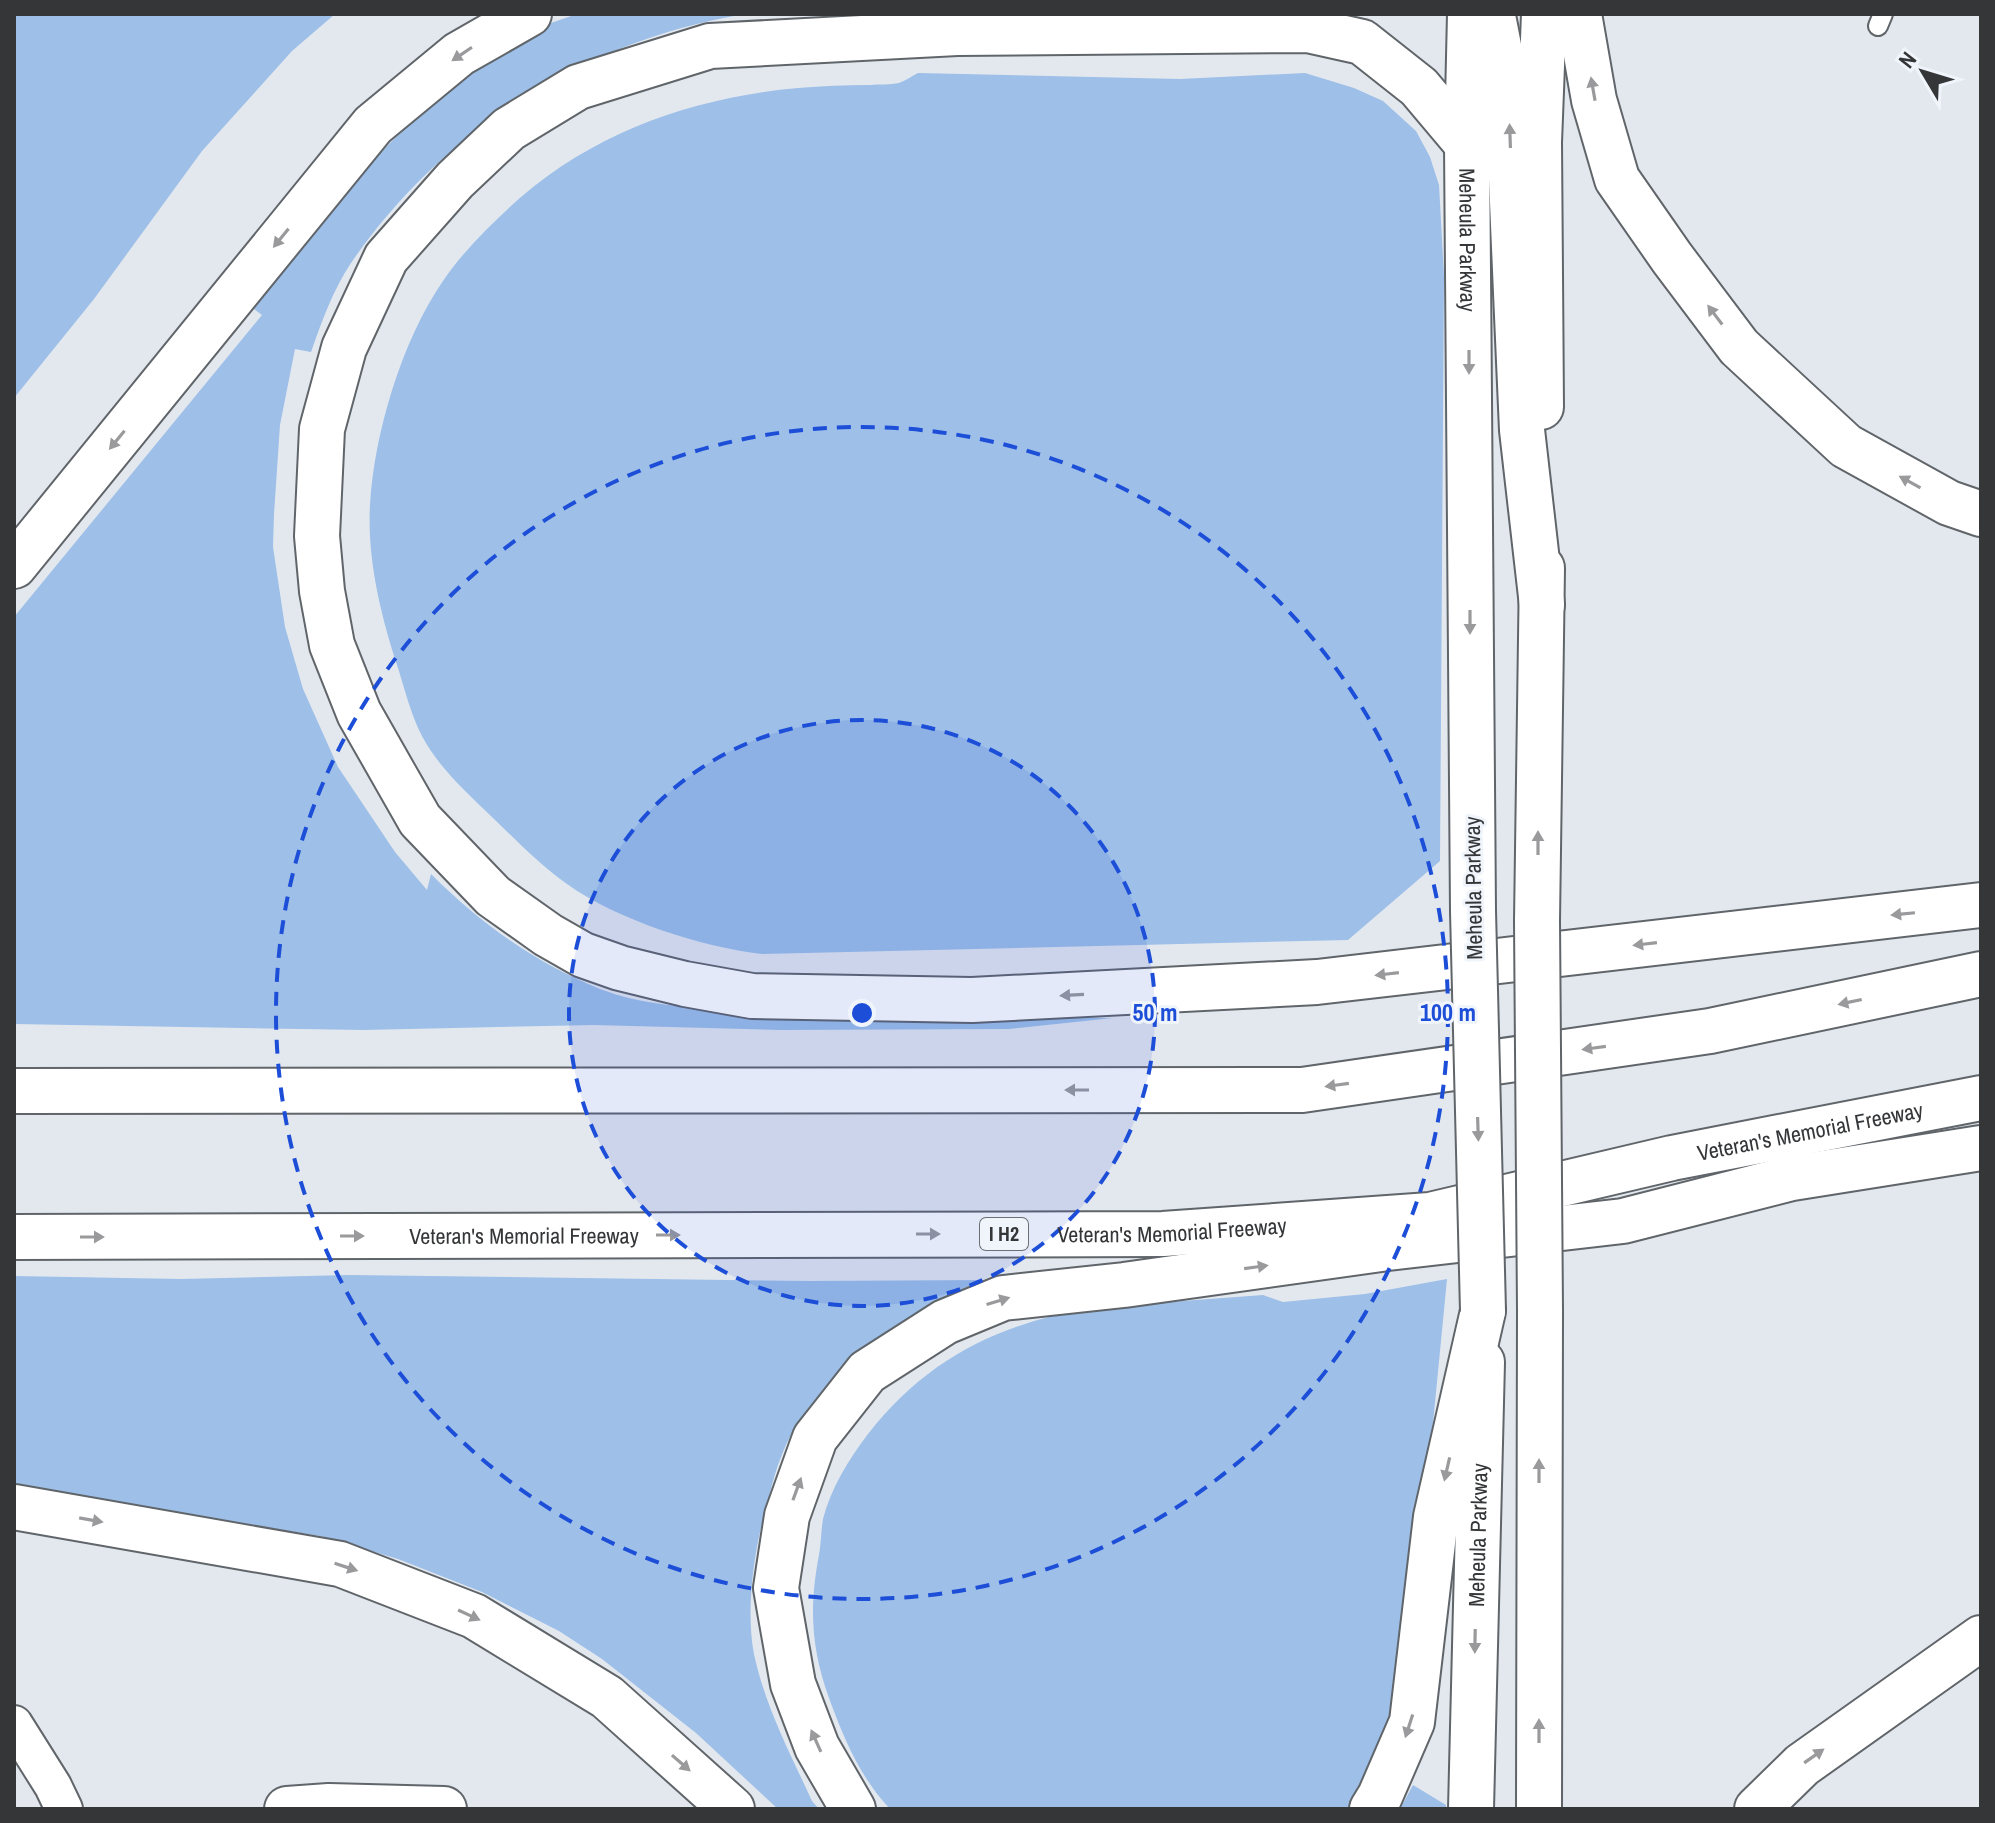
<svg xmlns="http://www.w3.org/2000/svg" width="1995" height="1823" font-family="'Archivo Narrow',sans-serif">
<rect width="100%" height="100%" fill="#e3e8ee"/>
<path fill="#9dbfe8" d="M 14,14 L 335,14 L 292,51 L 202,151 L 94,299 L 14,398 Z
M 577,14 L 746,14 C 586,40 443,129 351,263 C 333,290 322,321 311,352 L 295,349 L 280,425 L 274,514 L 273,547 L 285,627 L 303,689 L 338,767 L 395,852 L 427,890 L 431,874 C 480,923 535,963 600,989 C 642,1005 687,1007 731,1011 C 858,1022 986,1017 1113,1018 L 1009,1029 L 781,1030 L 594,1025 L 363,1030 L 14,1024 L 14,617 L 262,315 L 254,309 L 326,215 L 367,166 L 395,138 L 435,102 L 488,61 L 551,23 Z
M 918,73 L 1180,79 L 1305,73 L 1354,88 L 1383,101 L 1416,131 L 1430,157 L 1439,185 L 1444,276 L 1440,861 L 1348,940 L 762,954 C 702,947 617,920 567,884 C 540,865 516,840 492,817 C 466,792 439,768 422,736 C 411,715 405,690 398,668 C 381,616 367,560 370,505 C 374,434 402,340 443,281 C 464,250 493,222 521,197 C 599,130 697,97 798,88 C 822,86 846,85 870,85 C 879,84 890,85 899,83 C 905,81 912,76 918,73 Z
M 349,1275 L 808,1281 L 993,1280 C 923,1309 872,1332 822,1391 C 807,1410 792,1429 783,1452 C 774,1473 770,1494 764,1516 C 753,1556 746,1613 754,1654 C 765,1706 790,1753 812,1801 L 819,1809 L 778,1809 L 696,1733 L 602,1659 L 559,1631 L 482,1592 L 398,1559 L 320,1536 L 14,1488 L 14,1276 L 181,1279 Z
M 1447,1279 L 1408,1681 L 1355,1809 L 890,1809 C 860,1777 844,1739 829,1698 C 811,1648 809,1607 819,1555 C 821,1544 821,1531 823,1519 C 831,1488 849,1459 868,1434 C 927,1359 996,1325 1089,1308 L 1263,1295 L 1283,1302 L 1365,1294 Z
M 1413,1785 L 1446,1805 L 1446,1809 L 1400,1809 Z"/>
<g fill="none" stroke-linecap="round" stroke-linejoin="round">
<defs>
<path id="lane" d="M 1878,26 L 1883,14"/>
<path id="street" d="M 14,1724 L 53,1786 L 64,1809"/>
<g id="secondary">
<path id="s1" d="M 1470,14 L 1467,144 L 1473,911"/>
<path d="M 1541,407 L 1539,142 L 1544,14"/>
<path d="M 1537,921 L 1542,568"/>
<path d="M 287,1809 L 329,1806 L 444,1809"/>
<path id="s2" d="M 1471,1809 L 1482,1362"/>
<path d="M 1539,1809 L 1540,1310"/>
</g>
<g id="highway">
<path d="M 1489,14 L 1494,21 L 1507,87 L 1522,430 L 1542,605"/>
<path d="M 1579,14 L 1594,100 L 1617,179 L 1672,258 L 1739,347 L 1846,446 L 1949,503 L 1981,514"/>
<path d="M 1467,144 L 1419,87 L 1362,42 L 1308,30 L 957,33 L 710,46 L 578,87 L 509,129 L 455,180 L 386,258 L 344,348 L 322,429 L 317,536 L 322,591 L 332,645 L 359,713 L 420,820 L 493,896 L 548,935 L 583,955 L 620,968 L 685,984 L 752,996 L 972,1000 L 1317,982 L 1981,905"/>
<path d="M 14,566 L 373,125 L 459,54 L 529,14"/>
<path d="M 14,1091 L 1302,1090 L 1710,1031 L 1981,974"/>
<path id="s3" d="M 14,1237 L 1163,1234 L 1430,1215 L 1672,1158 L 1981,1098"/>
<path d="M 14,1507 L 340,1564 L 474,1616 L 607,1697 L 732,1809"/>
<path d="M 853,1809 L 817,1747 L 793,1684 L 776,1588 L 787,1516 L 815,1438 L 867,1372 L 945,1322 L 1003,1298 L 1124,1285 L 1388,1248 L 1623,1221 L 1792,1178 L 1981,1148"/>
<path d="M 1372,1809 L 1380,1796 L 1412,1722 L 1436,1517 L 1483,1311"/>
<path d="M 1757,1809 L 1802,1765 L 1981,1638"/>
</g>
</defs>
<use href="#lane" stroke="#60656a" stroke-width="22"/>
<use href="#street" stroke="#60656a" stroke-width="40"/>
<use href="#secondary" stroke="#60656a" stroke-width="48"/>
<use href="#highway" stroke="#60656a" stroke-width="48"/>
<use href="#lane" stroke="#fff" stroke-width="18"/>
<use href="#street" stroke="#fff" stroke-width="36"/>
<use href="#secondary" stroke="#fff" stroke-width="44"/>
<use href="#highway" stroke="#fff" stroke-width="44"/>
<defs>
<path id="secondary-bridge" d="M 1473,911 L 1483,1311
M 1537,921 L 1540,1310"/>
</defs>
<use href="#secondary-bridge" stroke="#60656a" stroke-width="48" stroke-linecap="butt"/>
<use href="#secondary-bridge" stroke="#fff" stroke-width="44"/>
</g>
<defs><path id="oneway-solid" d="M-6-.8H1V-3.2L6.5 0L1 3.2V.8H-6Z" transform="scale(2)"/></defs>
<g fill="#9a9a9c">
<use href="#oneway-solid" transform="translate(462 54) rotate(146)"/>
<use href="#oneway-solid" transform="translate(1593 89) rotate(-100)"/>
<use href="#oneway-solid" transform="translate(1510 136) rotate(-92)"/>
<use href="#oneway-solid" transform="translate(281 238) rotate(129)"/>
<use href="#oneway-solid" transform="translate(1715 315) rotate(-127)"/>
<use href="#oneway-solid" transform="translate(1469 362) rotate(90)"/>
<use href="#oneway-solid" transform="translate(117 440) rotate(129)"/>
<use href="#oneway-solid" transform="translate(1910 482) rotate(-151)"/>
<use href="#oneway-solid" transform="translate(1470 622) rotate(90)"/>
<use href="#oneway-solid" transform="translate(1538 843) rotate(-90)"/>
<use href="#oneway-solid" transform="translate(1903 914) rotate(174)"/>
<use href="#oneway-solid" transform="translate(1645 944) rotate(173)"/>
<use href="#oneway-solid" transform="translate(1387 974) rotate(173)"/>
<use href="#oneway-solid" transform="translate(1072 995) rotate(177)"/>
<use href="#oneway-solid" transform="translate(1850 1002) rotate(168)"/>
<use href="#oneway-solid" transform="translate(1594 1048) rotate(172)"/>
<use href="#oneway-solid" transform="translate(1337 1085) rotate(172)"/>
<use href="#oneway-solid" transform="translate(1077 1090) rotate(180)"/>
<use href="#oneway-solid" transform="translate(1478 1129) rotate(88)"/>
<use href="#oneway-solid" transform="translate(928 1234)"/>
<use href="#oneway-solid" transform="translate(668 1235)"/>
<use href="#oneway-solid" transform="translate(352 1236)"/>
<use href="#oneway-solid" transform="translate(92 1237)"/>
<use href="#oneway-solid" transform="translate(1256 1267) rotate(-8)"/>
<use href="#oneway-solid" transform="translate(998 1301) rotate(-17)"/>
<use href="#oneway-solid" transform="translate(1447 1469) rotate(103)"/>
<use href="#oneway-solid" transform="translate(1539 1471) rotate(-90)"/>
<use href="#oneway-solid" transform="translate(797 1489) rotate(-70)"/>
<use href="#oneway-solid" transform="translate(91 1520) rotate(10)"/>
<use href="#oneway-solid" transform="translate(346 1567) rotate(18)"/>
<use href="#oneway-solid" transform="translate(469 1615) rotate(25)"/>
<use href="#oneway-solid" transform="translate(1475 1641) rotate(91)"/>
<use href="#oneway-solid" transform="translate(1409 1726) rotate(108)"/>
<use href="#oneway-solid" transform="translate(1539 1731) rotate(-90)"/>
<use href="#oneway-solid" transform="translate(816 1741) rotate(-114)"/>
<use href="#oneway-solid" transform="translate(1814 1756) rotate(-35)"/>
<use href="#oneway-solid" transform="translate(681 1763) rotate(41)"/>
</g>
<circle cx="862" cy="1013" r="293" fill="#1d4ed8" fill-opacity=".12"/>
<g fill="none" stroke="#1d4ed8" stroke-width="4" stroke-dasharray="14 10">
<circle cx="862" cy="1013" r="293"/>
<circle cx="862" cy="1013" r="586"/>
</g>
<g text-anchor="middle" stroke-width="6" stroke-linejoin="round" paint-order="stroke">
<rect fill="#f0f5fc" stroke="#6c6f73" stroke-width="2" x="980" y="1218" width="48" height="32" rx="6"/>
<g font-size="20" font-weight="bold" fill="#343638">
<text x="1004" y="1241">I H2</text>
</g>
<g font-size="22" fill="#343638" stroke="#f0f5fc">
<text dy="8" stroke="none"><textPath href="#s1" startOffset="226">Meheula Parkway</textPath></text>
<text transform="translate(1473 888) rotate(-91)" y="8">Meheula Parkway</text>
<text dy="8" stroke="none"><textPath href="#s3" startOffset="1806">Veteran's Memorial Freeway</textPath></text>
<text dy="8" stroke="none"><textPath href="#s3" startOffset="1158">Veteran's Memorial Freeway</textPath></text>
<text dy="8" stroke="none"><textPath href="#s3" startOffset="510">Veteran's Memorial Freeway</textPath></text>
<text dy="8" stroke="none"><textPath href="#s2" startOffset="274">Meheula Parkway</textPath></text>
</g>
</g>
<circle cx="862" cy="1013" r="12" fill="#1d4ed8" stroke="#f0f5fc" stroke-width="4"/>
<g font-size="24" text-anchor="middle" font-weight="bold" fill="#1d4ed8" stroke="#f0f5fc" stroke-width="6" stroke-linejoin="round" paint-order="stroke">
<text x="1155" y="1021">50 m</text>
<text x="1448" y="1021">100 m</text>
</g>
<rect width="1995" height="1823" fill="none" stroke="#343638" stroke-width="32"/>
<g transform="translate(1923 72) rotate(308)" stroke="#f0f5fc" stroke-width="6" paint-order="stroke">
<path d="M0-6L14 30L0 20L-14 30Z" fill="#343638"/>
<text y="-12" font-size="22" font-weight="bold" text-anchor="middle" fill="#343638">N</text>
</g>
</svg>
